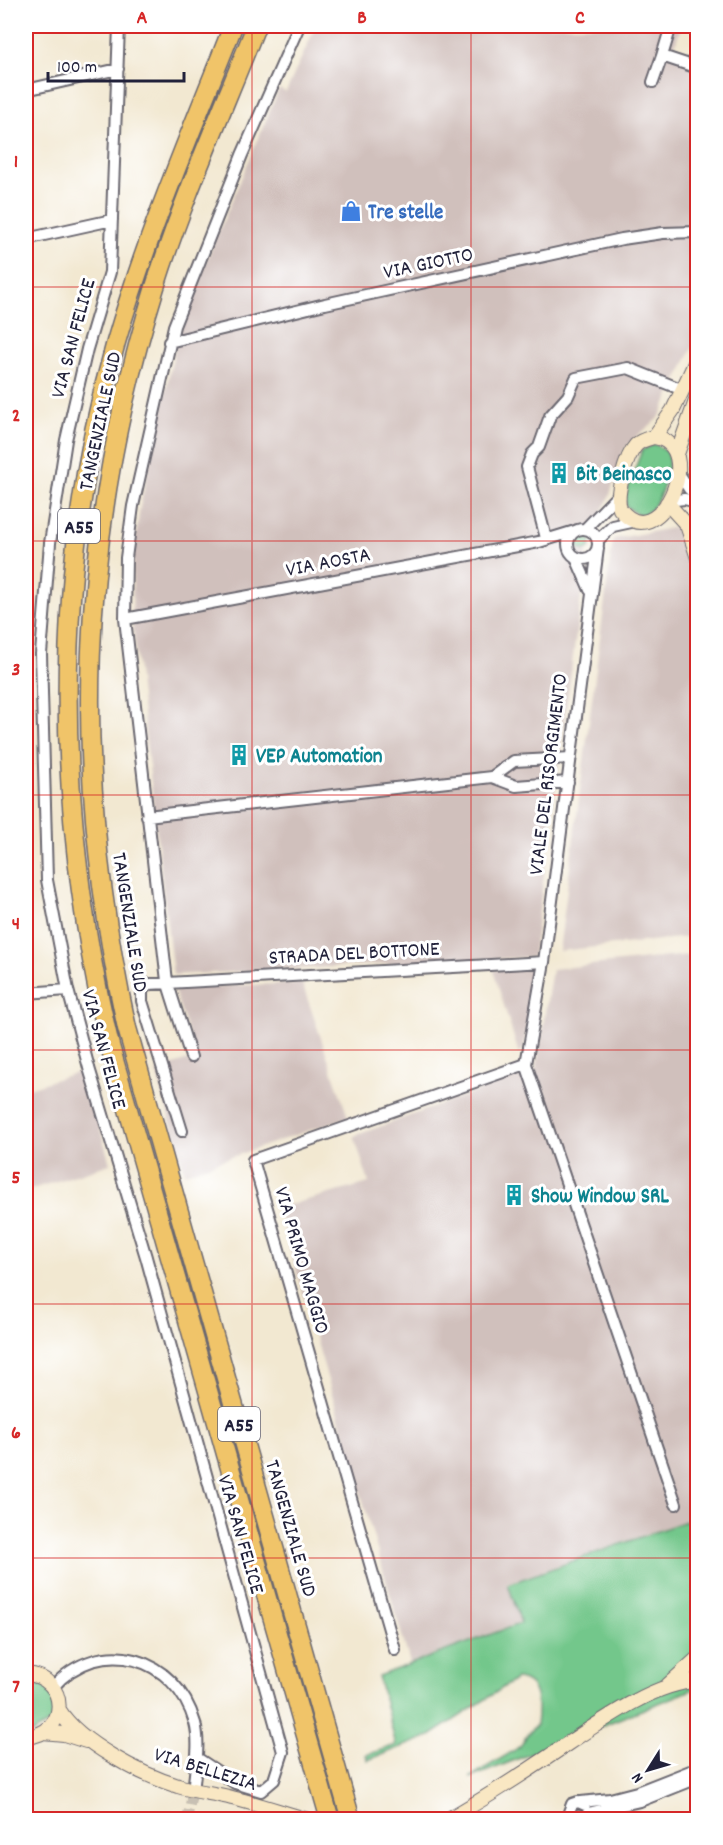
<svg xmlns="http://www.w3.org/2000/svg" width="723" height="1845" font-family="Dekko,sans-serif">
<rect width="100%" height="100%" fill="#fff"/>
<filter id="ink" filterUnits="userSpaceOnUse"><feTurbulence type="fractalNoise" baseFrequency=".0167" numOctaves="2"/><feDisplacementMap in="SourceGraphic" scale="12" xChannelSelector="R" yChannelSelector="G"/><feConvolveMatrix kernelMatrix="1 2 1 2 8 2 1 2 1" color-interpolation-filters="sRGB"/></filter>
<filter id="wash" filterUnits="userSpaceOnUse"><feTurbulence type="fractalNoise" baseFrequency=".008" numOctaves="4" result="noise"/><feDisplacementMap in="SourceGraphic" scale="24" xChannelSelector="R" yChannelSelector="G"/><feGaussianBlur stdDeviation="1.35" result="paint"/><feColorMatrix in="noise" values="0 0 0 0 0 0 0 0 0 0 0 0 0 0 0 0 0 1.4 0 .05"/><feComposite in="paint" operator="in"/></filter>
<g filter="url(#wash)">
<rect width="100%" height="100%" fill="#f2e8d1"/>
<path fill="#d0c0bc" d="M 316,26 L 681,26 L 672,55 L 697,63 L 697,338 L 659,418 L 632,440 L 623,451 L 609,498 L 592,528 L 588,544 L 533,957 L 173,975 L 132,618 L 133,558 L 140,507 L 176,344 L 189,302 L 279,89 L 286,92 Z
M 697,414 L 697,539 L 685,486 L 686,460 L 691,432 Z
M 677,527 L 697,595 L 697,936 L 559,951 L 613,539 Z
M 697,954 L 697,1516 L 507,1583 L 520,1622 L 410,1663 L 278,1208 L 369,1183 L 354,1136 L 536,1070 L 552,969 Z
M 535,968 L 524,1048 L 519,1054 L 493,970 Z
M 302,983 L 348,1117 L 185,1173 L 156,1071 L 197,1057 L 173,988 Z
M 84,1070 L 110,1164 L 26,1191 L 26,1089 Z"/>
<path fill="#73c78b" stroke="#4a7463" stroke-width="1.5" d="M 655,444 L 667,452 C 674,464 657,520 638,514 C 634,513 629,508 626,506 L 625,495 L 642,450 Z
M577 543a7 7 0 1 1 14 0a7 7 0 1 1-14 0Z
M 697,1517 L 697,1688 L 470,1778 C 482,1768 515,1752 521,1745 C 527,1737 526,1732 536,1726 C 538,1707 541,1681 516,1679 L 430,1736 L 368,1760 L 366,1755 L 396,1745 L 378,1676 L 521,1623 L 508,1584 Z
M 26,1674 L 53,1687 L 56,1719 L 26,1737 Z"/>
</g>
<g filter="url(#ink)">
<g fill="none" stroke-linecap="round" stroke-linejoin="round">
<path stroke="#c8c0b3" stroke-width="10" stroke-dasharray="10 5" stroke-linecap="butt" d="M 187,1820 L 194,1784"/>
<defs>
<path id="street" d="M 119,26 L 110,272 L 87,349 L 66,440 L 50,543 L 41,654 L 47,880 L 68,990 L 89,1068 L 146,1257 L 283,1752 L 274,1780 L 261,1791 L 235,1783 L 197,1758
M 671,26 L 662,56 L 698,68
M 653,82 L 662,56
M 26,90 L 118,69
M 26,239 L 112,220
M 169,342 L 325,304 L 622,239 L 663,233 L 698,232
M 678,472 L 689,489 L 698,495
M 668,501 L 684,499 L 698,502
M568 544a15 15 0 1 1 30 0a15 15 0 1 1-30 0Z
M 585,529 L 617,496
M 546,538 L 527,467 L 532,454 L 539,447 L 550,416 L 568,396 L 576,378 L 628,368 L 683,390
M 598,540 L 613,526 L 636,521
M 598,548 L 544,962 L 526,1064 L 676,1504
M 576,558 L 590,590
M 125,619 L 539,542 L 575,531
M 492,777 L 516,786 L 568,782
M 147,816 L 492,777 L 514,761 L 571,758
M 26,993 L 68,990
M 191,1057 L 167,981 L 125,619 L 126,558 L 133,506 L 174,326 L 242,155 L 299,26
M 182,1131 L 142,1001 L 142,990 L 149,984 L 544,962
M 395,1650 L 253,1160 L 526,1064
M 53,1687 C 100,1634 176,1656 195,1723 C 200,1742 196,1764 194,1783
M 581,1802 L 610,1799 L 637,1792 L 698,1768
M 588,1813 L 640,1801 L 698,1778
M 573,1820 L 569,1812 L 572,1804 L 578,1802 L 585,1805"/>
<path id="secondary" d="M 654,437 C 709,444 658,560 620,509 C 615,495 626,456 636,445 C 641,440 647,439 654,437 Z
M 654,437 L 673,410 L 698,357
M 677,454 L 698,395
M 667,503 L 687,525 L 698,558
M 26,1674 C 69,1677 70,1734 26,1737
M 668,1685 L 698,1658
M 59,1710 C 79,1743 142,1775 178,1786 C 196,1792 214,1793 232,1798 C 258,1804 283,1813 308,1820
M 43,1732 L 64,1734 L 86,1741
M 447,1820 C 482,1800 515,1779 548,1757 C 586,1732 652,1681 698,1681"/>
<path id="highway" d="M 233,26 C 192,130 147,234 116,342 C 50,572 55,815 110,1046 L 330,1820
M 256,26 C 222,112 183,198 155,287 C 77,537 71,773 127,1028 L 351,1820"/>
</defs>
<use href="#street" stroke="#6b6770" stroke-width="14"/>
<use href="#secondary" stroke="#6b6770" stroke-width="16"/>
<use href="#highway" stroke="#6b6770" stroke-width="21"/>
<use href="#street" stroke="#fff" stroke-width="10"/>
<use href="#secondary" stroke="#f9e7c3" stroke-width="14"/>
<use href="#highway" stroke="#f0c469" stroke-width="18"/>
</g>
</g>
<path fill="none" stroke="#d62828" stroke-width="1.5" stroke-opacity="0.55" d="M 252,26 L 252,1820M 471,26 L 471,1820M 26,287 L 698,287M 26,541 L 698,541M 26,795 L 698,795M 26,1050 L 698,1050M 26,1304 L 698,1304M 26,1558 L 698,1558"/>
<defs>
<symbol id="shop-bare" viewBox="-9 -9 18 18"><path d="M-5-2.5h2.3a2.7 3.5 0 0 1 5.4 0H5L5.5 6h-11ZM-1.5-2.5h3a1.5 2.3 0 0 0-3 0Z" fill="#3f7fe0" stroke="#fff" stroke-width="2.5" paint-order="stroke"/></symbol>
<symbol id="building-bare" viewBox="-9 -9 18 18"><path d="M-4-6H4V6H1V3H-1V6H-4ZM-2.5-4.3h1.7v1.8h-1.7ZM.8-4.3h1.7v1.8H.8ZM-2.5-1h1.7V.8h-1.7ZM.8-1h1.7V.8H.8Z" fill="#0f9aa8" stroke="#fff" stroke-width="2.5" paint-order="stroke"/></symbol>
</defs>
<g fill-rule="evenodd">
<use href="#shop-bare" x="336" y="196" width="30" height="30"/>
<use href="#building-bare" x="544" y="458" width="30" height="30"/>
<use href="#building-bare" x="224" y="740" width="30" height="30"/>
<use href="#building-bare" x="499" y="1180" width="30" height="30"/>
</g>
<g text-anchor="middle" stroke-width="6" stroke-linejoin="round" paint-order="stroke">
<g fill="#fff" stroke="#646476" stroke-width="1.5">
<rect x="58" y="509" width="42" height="34" rx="4.5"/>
<rect x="218" y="1407" width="42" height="34" rx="4.5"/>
</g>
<g font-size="20" font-weight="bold" fill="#22223b">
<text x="79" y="533">A55</text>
<text x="239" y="1431">A55</text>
</g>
<g font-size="21" font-weight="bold" fill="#366cbe" stroke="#fff" text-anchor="start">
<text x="368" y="218">Tre stelle</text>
</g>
<g font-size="21" fill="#22223b" stroke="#fff">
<text transform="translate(428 262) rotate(-12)" y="7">VIA GIOTTO</text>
<text transform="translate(72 338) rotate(-75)" y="7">VIA SAN FELICE</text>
<text transform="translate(99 421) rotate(-78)" y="7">TANGENZIALE SUD</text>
<text transform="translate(328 561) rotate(-11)" y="7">VIA AOSTA</text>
<text transform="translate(547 774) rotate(-83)" y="7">VIALE DEL RISORGIMENTO</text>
<text transform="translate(131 922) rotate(81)" y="7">TANGENZIALE SUD</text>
<text transform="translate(354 952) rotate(-3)" y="7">STRADA DEL BOTTONE</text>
<text transform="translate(105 1049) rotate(75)" y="7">VIA SAN FELICE</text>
<text transform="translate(303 1260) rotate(74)" y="7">VIA PRIMO MAGGIO</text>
<text transform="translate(292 1528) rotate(74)" y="7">TANGENZIALE SUD</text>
<text transform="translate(242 1534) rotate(74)" y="7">VIA SAN FELICE</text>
<text transform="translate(206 1768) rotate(17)" y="7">VIA BELLEZIA</text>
</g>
<g font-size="21" font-weight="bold" fill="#0d838f" stroke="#fff" text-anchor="start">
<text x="576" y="480">Bit Beinasco</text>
<text x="256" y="762">VEP Automation</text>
<text x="531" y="1202">Show Window SRL</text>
</g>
</g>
<rect width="723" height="1845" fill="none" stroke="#fff" stroke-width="66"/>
<g transform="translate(648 1770) rotate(233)" stroke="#ffffff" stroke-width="4.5" paint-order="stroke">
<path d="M0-4.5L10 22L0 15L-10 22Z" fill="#22223b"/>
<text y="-9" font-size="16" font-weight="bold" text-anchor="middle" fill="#22223b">N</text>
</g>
<path d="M48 72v9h136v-9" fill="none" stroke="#22223b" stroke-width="3"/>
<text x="57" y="72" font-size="18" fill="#22223b" stroke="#ffffff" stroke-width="4.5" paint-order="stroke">100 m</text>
<rect x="33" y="33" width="657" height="1779" fill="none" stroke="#d62828" stroke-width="2"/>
<g font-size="20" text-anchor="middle" font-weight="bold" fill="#d62828">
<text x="142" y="23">A</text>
<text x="362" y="23">B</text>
<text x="580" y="23">C</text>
<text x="16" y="167">1</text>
<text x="16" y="421">2</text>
<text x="16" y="675">3</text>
<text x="16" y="929">4</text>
<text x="16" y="1183">5</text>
<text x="16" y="1438">6</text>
<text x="16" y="1692">7</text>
</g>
</svg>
